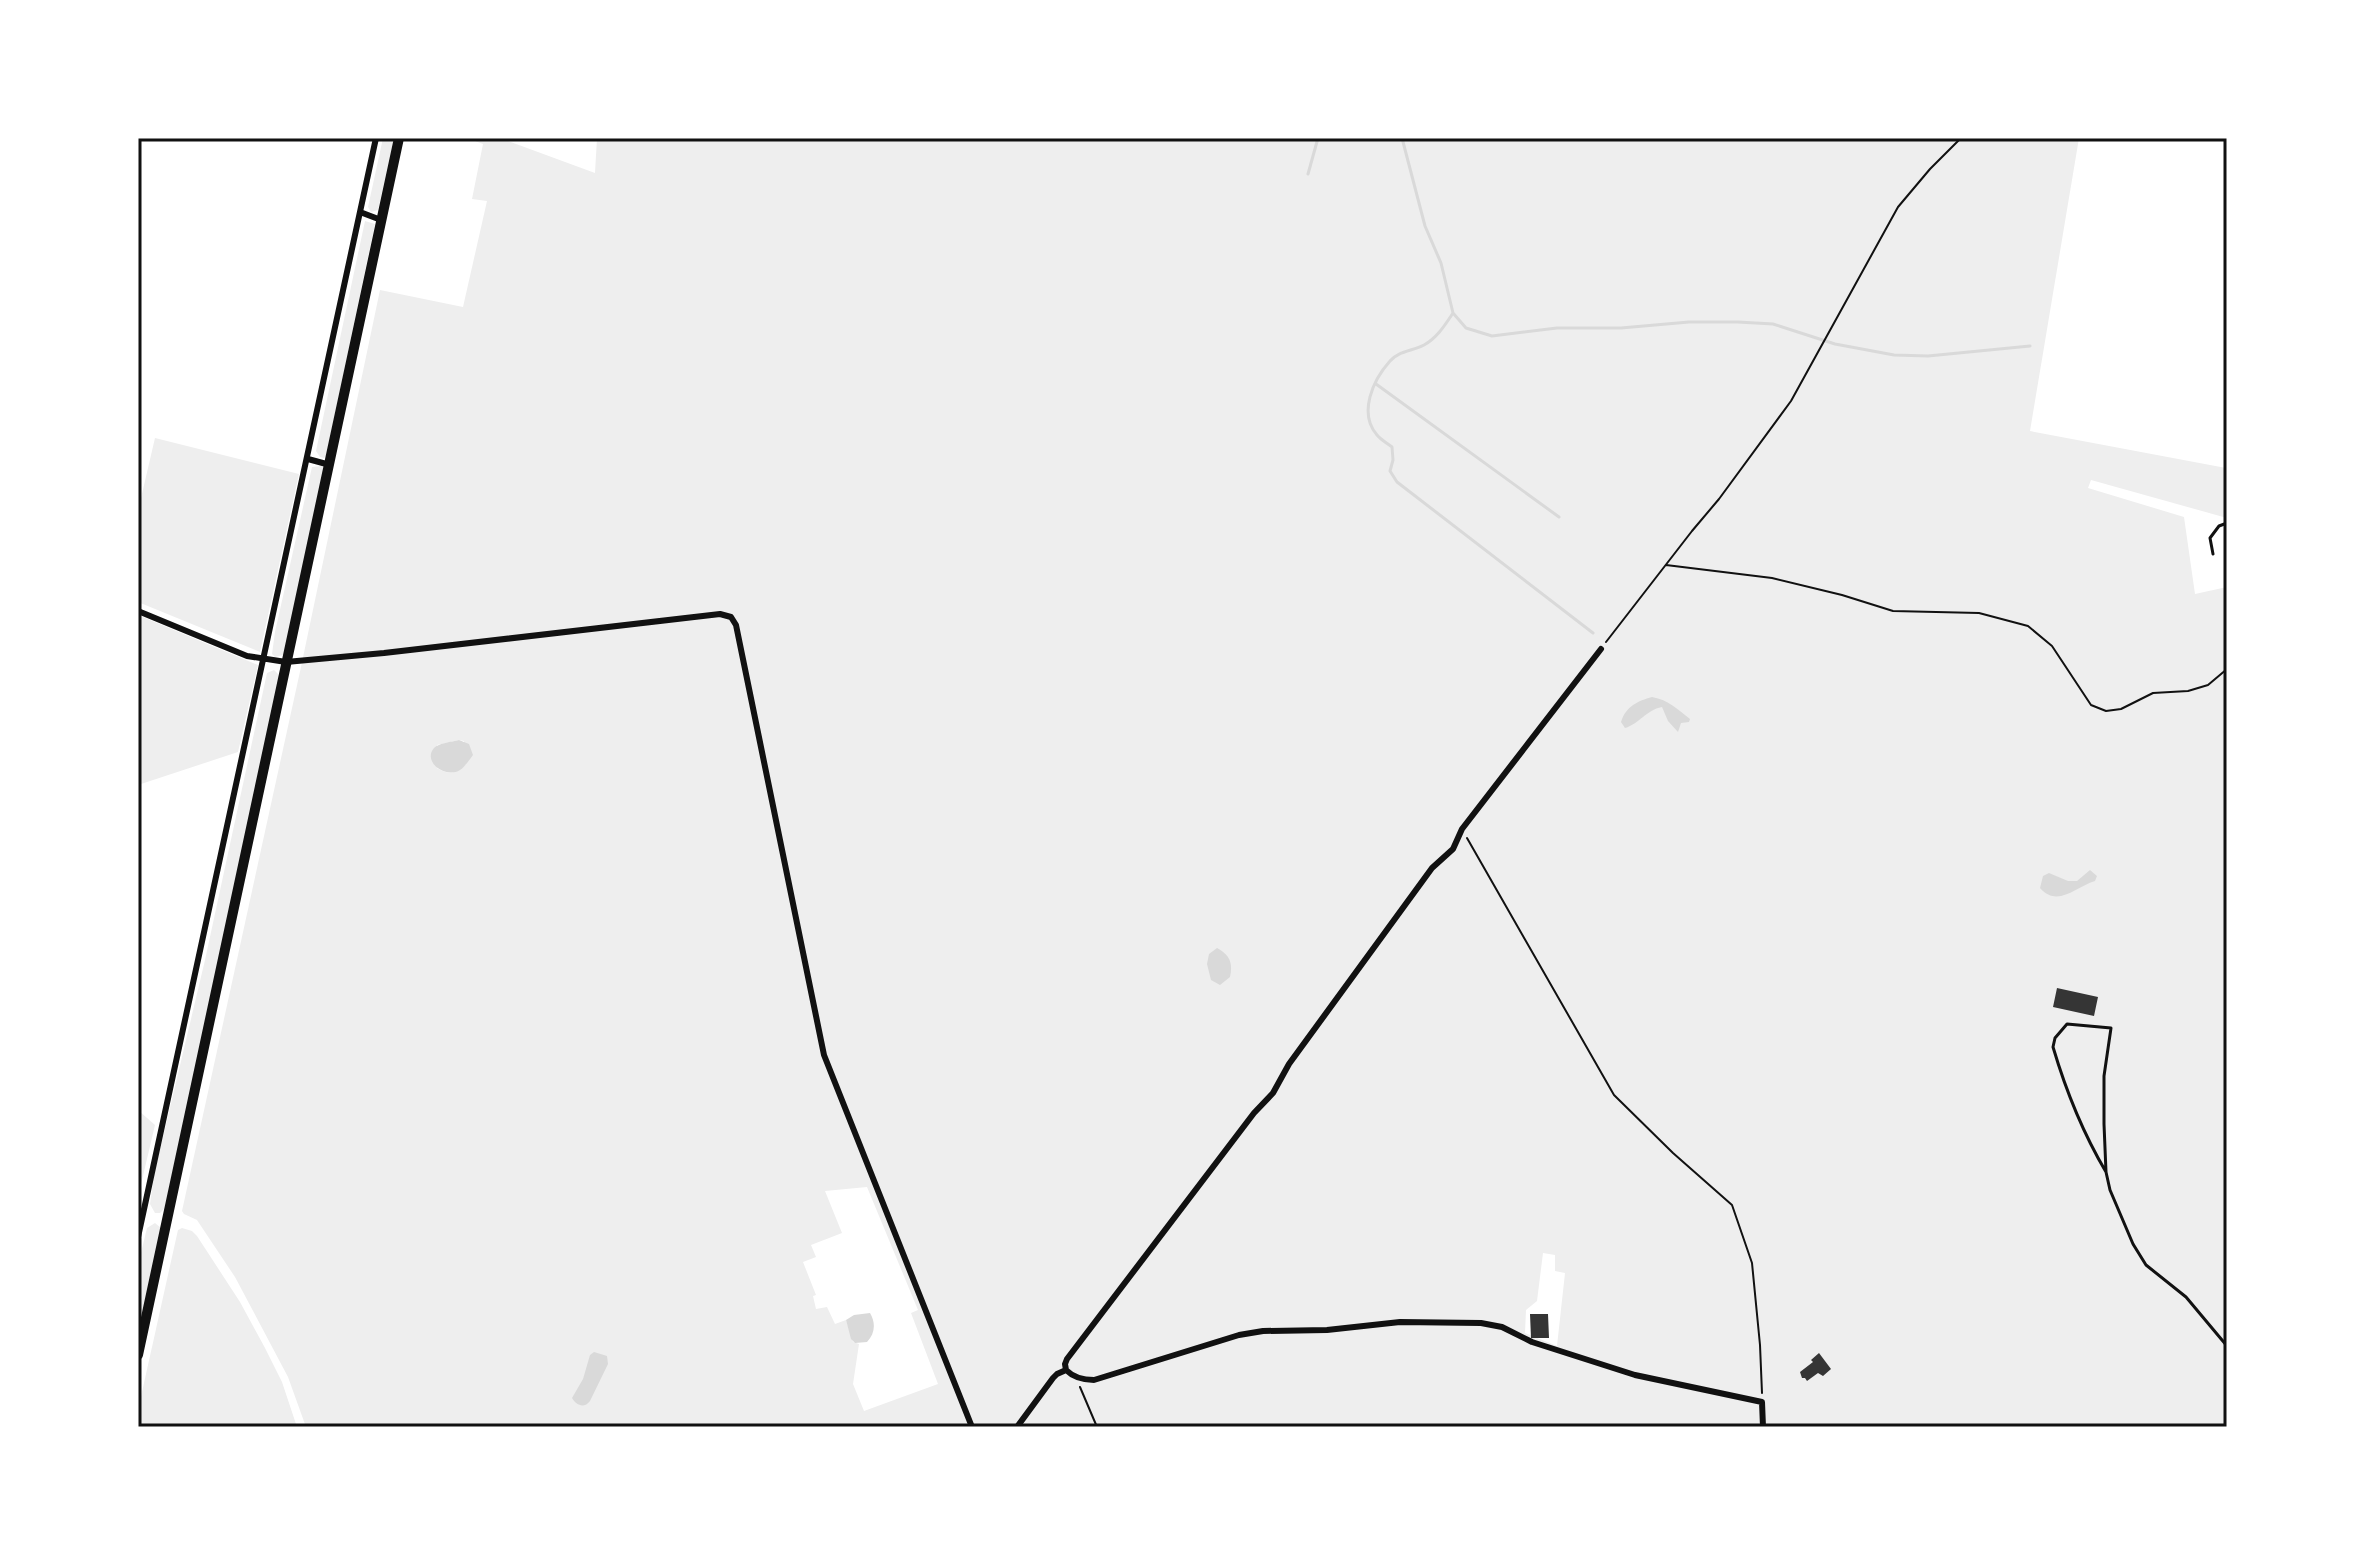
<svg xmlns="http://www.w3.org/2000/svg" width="2365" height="1565" font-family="'IBM Plex Sans',sans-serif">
<rect width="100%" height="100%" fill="#fff"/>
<path fill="#eee" fill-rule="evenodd" d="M 383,138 L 394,138 L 378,210 L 371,212 L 368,207 Z
M 467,138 L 500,138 L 595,173 L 597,138 L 2079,138 L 2030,431 L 2226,468 L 2227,465 L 2227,518 L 2091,480 L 2088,488 L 2184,517 L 2195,594 L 2227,587 L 2227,1427 L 306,1427 L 288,1377 L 235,1277 L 197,1220 L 184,1214 L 182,1211 L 301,667 L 380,290 L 463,307 L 487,201 L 472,199 L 483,144 ZM 459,740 L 464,741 L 466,764 C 456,774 448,775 437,768 L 437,745 ZM 867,1187 L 918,1310 L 911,1313 L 938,1384 L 864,1411 L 853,1384 L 859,1344 L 853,1342 L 846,1320 L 835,1324 L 827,1307 L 816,1309 L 813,1296 L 816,1295 L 803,1262 L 816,1257 L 811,1245 L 842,1233 L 825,1191 ZM 1543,1253 L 1555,1255 L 1555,1271 L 1565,1273 L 1557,1346 L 1525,1333 L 1526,1310 L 1537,1301 Z
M 365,221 L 375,224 L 326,456 L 324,458 L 320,457 L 316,451 Z
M 155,438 L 299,474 L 260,652 L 138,602 L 138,511 Z
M 322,466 L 324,469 L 286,650 L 283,655 L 275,657 L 272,654 L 275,632 L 312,467 Z
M 138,615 L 258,665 L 238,752 L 138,785 Z
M 274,670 L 278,674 L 280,679 L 168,1193 L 164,1209 L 160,1213 L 155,1213 L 150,1204 L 154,1175 L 205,960 L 267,673 Z
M 138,1110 L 155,1125 L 138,1197 Z
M 155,1223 L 161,1228 L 138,1341 L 138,1265 L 147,1228 Z
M 182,1228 L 192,1231 L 197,1236 L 240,1302 L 265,1348 L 282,1382 L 297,1427 L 138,1427 L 138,1410 L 178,1230 Z"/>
<path fill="#d9d9d9" d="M 1652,697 C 1669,700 1677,709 1690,719 L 1689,722 L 1681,723 L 1678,732 L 1668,721 L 1662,707 C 1646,710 1639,724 1625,728 L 1621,722 C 1626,706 1638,701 1652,697 Z
M 459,740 L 469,744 L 473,755 C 469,760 465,767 460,770 C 446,779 422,762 434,748 C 439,743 451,742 459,740 Z
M 2090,870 L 2097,876 L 2095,881 C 2075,887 2058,908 2040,888 L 2043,876 L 2049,873 L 2068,881 L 2077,881 Z
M 1217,948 C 1230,955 1233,963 1230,977 L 1220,985 L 1211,980 L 1207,964 L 1209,954 Z
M 870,1313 C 876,1323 875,1334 867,1342 L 855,1343 L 851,1339 L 846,1320 L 854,1315 Z
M 594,1352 L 607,1356 L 608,1364 L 590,1401 C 584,1409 576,1405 572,1398 L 583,1379 L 590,1355 Z"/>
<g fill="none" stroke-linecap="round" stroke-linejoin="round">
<path stroke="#d9d9d9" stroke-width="3" d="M 1402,138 L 1425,226 L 1441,263 L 1453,313 C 1445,325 1437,338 1424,345 C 1413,351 1398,351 1390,361 C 1373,380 1358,413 1377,435 C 1381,440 1387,443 1392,447 L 1393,460 L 1390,471 L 1397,482 L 1593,633
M 1308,174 L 1318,138
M 1453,313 L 1466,328 L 1492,336 L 1557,328 L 1621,328 L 1689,322 L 1738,322 L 1773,324 L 1835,344 L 1894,355 L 1928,356 L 2030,346
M 1376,384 L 1559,517"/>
</g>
<path fill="#353535" d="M 2057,988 L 2098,997 L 2094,1016 L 2053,1007 Z
M 1530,1314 L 1548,1314 L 1549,1338 L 1531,1338 Z
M 1819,1353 L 1831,1369 L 1823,1376 L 1818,1373 L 1807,1381 L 1805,1378 L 1802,1378 L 1800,1372 L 1813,1362 L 1811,1360 Z"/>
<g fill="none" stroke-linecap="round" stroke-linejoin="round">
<path stroke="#111" stroke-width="2" d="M 1666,565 L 1772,578 L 1842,595 L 1893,611 L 1979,613 L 2028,626 L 2052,646 L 2091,705 L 2106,711 L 2121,709 L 2153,693 L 2188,691 L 2208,685 L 2227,669
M 1606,642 L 1692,531 L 1719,499 L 1791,401 L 1898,207 L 1930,169 L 1961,138
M 1467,838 L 1614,1095 L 1673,1153 L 1732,1205 L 1752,1263 L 1760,1345 L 1762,1393
M 1080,1387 L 1097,1427"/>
<path stroke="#111" stroke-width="3" d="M 2213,554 L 2210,538 L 2219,526 L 2227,523
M 2106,1172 C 2083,1133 2066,1091 2053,1047 L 2055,1038 L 2067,1024 L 2111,1028 L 2104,1076 L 2104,1124 L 2106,1172 L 2110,1190 L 2133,1244 L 2146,1265 L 2186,1297 L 2227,1346"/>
<path stroke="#111" stroke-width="6" d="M 360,212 L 381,220
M 308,459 L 330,465
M 138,611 L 247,656 L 286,662 L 384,653 L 720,614 L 731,617 L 736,625 L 824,1055 L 972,1427
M 138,1237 L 376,138
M 1066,1370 L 1065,1364 L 1067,1359 L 1254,1113 L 1273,1093 L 1289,1064 L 1432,868 L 1453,849 L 1462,829 L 1601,649
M 1066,1370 C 1074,1378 1083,1380 1094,1380 L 1239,1335 L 1263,1331 L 1327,1330 L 1400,1322 L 1481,1323 L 1502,1327 L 1532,1342 L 1635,1375 L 1762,1402 L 1763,1427
M 1017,1427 L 1053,1378 L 1057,1374 L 1066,1370"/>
<path stroke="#111" stroke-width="10" d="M 138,1355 L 399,138"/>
</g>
<rect width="2365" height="1565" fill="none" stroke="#ffffff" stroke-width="280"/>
<rect x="140" y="140" width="2085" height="1285" fill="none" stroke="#111" stroke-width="3"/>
</svg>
